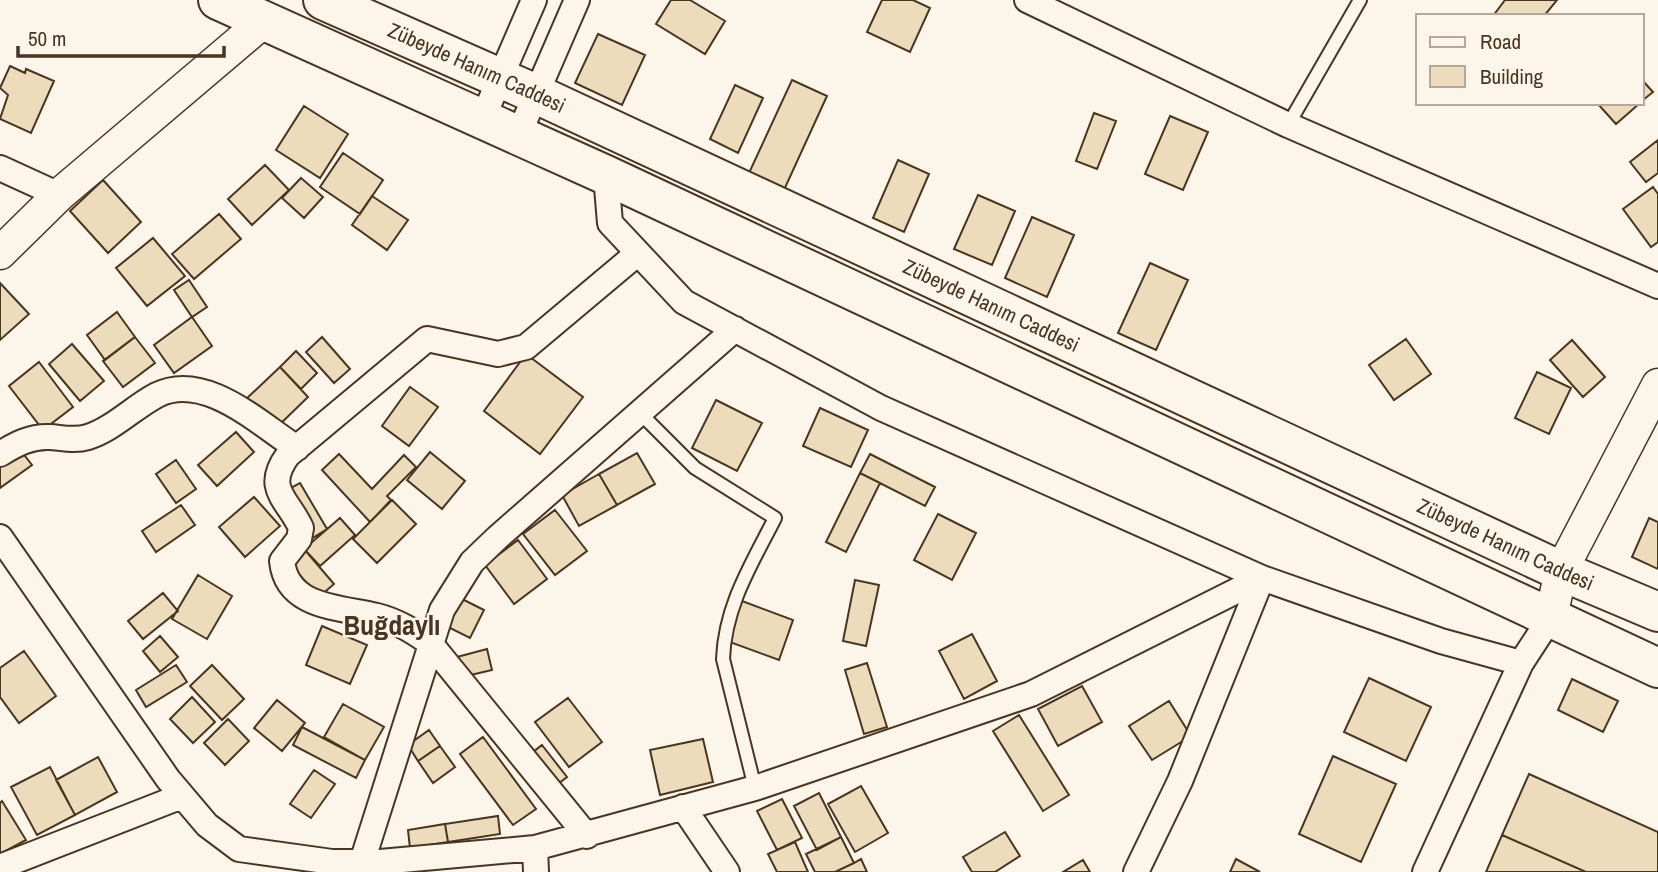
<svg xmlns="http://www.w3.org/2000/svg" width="1658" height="872" font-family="'Archivo Narrow',sans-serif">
<rect width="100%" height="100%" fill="#fbf6e9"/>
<path fill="#ecdcbc" stroke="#4a3520" stroke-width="2" d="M 671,0 L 690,0 L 725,21 L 705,54 L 656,24 Z
M 882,0 L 913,0 L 930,8 L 910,52 L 867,32 Z
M 1505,0 L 1557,0 L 1544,16 L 1493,16 Z
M 598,34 L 645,55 L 622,105 L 575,83 Z
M 10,66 L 25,73 L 26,69 L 54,81 L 31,133 L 0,119 L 8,95 L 0,88 Z
M 792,80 L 827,96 L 784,190 L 749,173 Z
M 1642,80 L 1653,92 L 1642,101 Z
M 735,85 L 763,98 L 738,153 L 710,139 Z
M 1597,103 L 1640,103 L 1616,124 Z
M 304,106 L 348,134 L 320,178 L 276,150 Z
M 1094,113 L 1116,121 L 1097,169 L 1076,161 Z
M 1170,116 L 1208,132 L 1183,190 L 1145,174 Z
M 1658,140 L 1658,173 L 1646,182 L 1630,162 Z
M 343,153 L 383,180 L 360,214 L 320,187 Z
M 898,160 L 929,174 L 904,232 L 873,218 Z
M 265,165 L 289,190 L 252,225 L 228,199 Z
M 301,178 L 323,197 L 304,218 L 282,198 Z
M 103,180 L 141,222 L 108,253 L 70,211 Z
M 1653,187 L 1658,194 L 1658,242 L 1651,247 L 1623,209 Z
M 978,195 L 1015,211 L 992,265 L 954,249 Z
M 372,196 L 408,220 L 387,250 L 352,225 Z
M 219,214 L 241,239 L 194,279 L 172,254 Z
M 1032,217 L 1074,235 L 1047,297 L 1005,278 Z
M 153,238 L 185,276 L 147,306 L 116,268 Z
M 1150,263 L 1188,280 L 1156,350 L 1118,333 Z
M 189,280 L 207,307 L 192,317 L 174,290 Z
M 0,283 L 29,314 L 0,340 Z
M 117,312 L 135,337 L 105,360 L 87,335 Z
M 192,317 L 212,346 L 174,373 L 154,345 Z
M 135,337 L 155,363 L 123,387 L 103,361 Z
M 322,337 L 350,369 L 334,383 L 306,352 Z
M 1406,339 L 1431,374 L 1394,400 L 1369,365 Z
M 1572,340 L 1605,377 L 1583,397 L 1550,360 Z
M 72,344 L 104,381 L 80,401 L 49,364 Z
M 296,351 L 317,373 L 301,389 L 280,367 Z
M 526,354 L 583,397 L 540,454 L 484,411 Z
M 39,362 L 73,407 L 43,430 L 9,386 Z
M 280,367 L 308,397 L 274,430 L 245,400 Z
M 1537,372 L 1571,388 L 1549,434 L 1515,418 Z
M 410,387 L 438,407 L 409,446 L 382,426 Z
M 716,400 L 762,423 L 737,471 L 692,448 Z
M 820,408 L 868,430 L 851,467 L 803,446 Z
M 236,432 L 254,452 L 217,486 L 198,465 Z
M 18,447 L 32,465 L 0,488 L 0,461 Z
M 430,452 L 465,481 L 442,509 L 407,480 Z
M 637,453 L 655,484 L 617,505 L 599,474 Z
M 339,454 L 372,489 L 404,455 L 416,467 L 387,496 L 391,500 L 370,522 L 322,470 Z
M 870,454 L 935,487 L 925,506 L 860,473 Z
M 176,460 L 196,489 L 176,503 L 156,474 Z
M 860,473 L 880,483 L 846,552 L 826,542 Z
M 599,474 L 617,505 L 579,526 L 562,495 Z
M 300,483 L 327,529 L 311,539 L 283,492 Z
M 254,497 L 280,526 L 245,557 L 219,527 Z
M 392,500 L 416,524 L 377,563 L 353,539 Z
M 181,505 L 195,525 L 156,552 L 142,531 Z
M 555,510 L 587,551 L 555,575 L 523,534 Z
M 938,514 L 976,533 L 952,580 L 914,560 Z
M 340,518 L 355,535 L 320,566 L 304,549 Z
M 1649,518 L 1658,522 L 1658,569 L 1632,557 Z
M 518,540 L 547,579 L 514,604 L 485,565 Z
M 304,549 L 334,584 L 319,597 L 289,563 Z
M 198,575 L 232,596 L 207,639 L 172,619 Z
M 855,580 L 879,585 L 866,646 L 843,641 Z
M 163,593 L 178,611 L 143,639 L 128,621 Z
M 456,596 L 484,610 L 470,638 L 442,624 Z
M 742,601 L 793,620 L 779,660 L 727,641 Z
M 322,626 L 367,645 L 350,684 L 306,665 Z
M 972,634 L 997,681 L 964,699 L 939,651 Z
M 160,636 L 178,657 L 160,672 L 143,651 Z
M 487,649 L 492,670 L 462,677 L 457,657 Z
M 24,651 L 56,696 L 19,723 L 0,697 L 0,668 Z
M 867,663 L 887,727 L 864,734 L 845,670 Z
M 176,665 L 187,682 L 146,707 L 136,690 Z
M 212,665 L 244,699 L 222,720 L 190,686 Z
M 1369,678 L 1431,707 L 1406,761 L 1344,732 Z
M 1572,679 L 1618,701 L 1603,732 L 1558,710 Z
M 1082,686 L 1102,722 L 1058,746 L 1038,709 Z
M 192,697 L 215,722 L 193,743 L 170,719 Z
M 568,698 L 602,742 L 569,767 L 535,722 Z
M 277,700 L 305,723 L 282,751 L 254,728 Z
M 1169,701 L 1191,736 L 1152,760 L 1129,726 Z
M 343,704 L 384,727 L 365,760 L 324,737 Z
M 1019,715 L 1069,795 L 1043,811 L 993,731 Z
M 228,719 L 249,741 L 225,765 L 204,743 Z
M 302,727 L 365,760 L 356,778 L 293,745 Z
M 429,730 L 440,746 L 418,761 L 408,745 Z
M 483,737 L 536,809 L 513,825 L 460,754 Z
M 703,739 L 713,782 L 660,795 L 650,750 Z
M 542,745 L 567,777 L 542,796 L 518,764 Z
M 440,746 L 455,767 L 433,783 L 418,761 Z
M 1333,756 L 1396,784 L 1361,862 L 1299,834 Z
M 98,757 L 117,792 L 75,815 L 56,780 Z
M 50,767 L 75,815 L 37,835 L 11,787 Z
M 314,770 L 335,784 L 311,818 L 290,804 Z
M 1529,774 L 1658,832 L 1658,872 L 1586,872 L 1502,835 Z
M 861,786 L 888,833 L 855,852 L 828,804 Z
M 819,793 L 841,837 L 817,850 L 794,806 Z
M 782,799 L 802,838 L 777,850 L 757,811 Z
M 2,801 L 26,840 L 0,854 L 0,803 Z
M 498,816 L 500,834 L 448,842 L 445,824 Z
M 445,824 L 448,842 L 410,848 L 408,830 Z
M 1005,832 L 1020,856 L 995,872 L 972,872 L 963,857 Z
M 1502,835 L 1586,872 L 1486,872 Z
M 841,837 L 854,863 L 835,872 L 815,872 L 806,854 Z
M 795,842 L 808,872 L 777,872 L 768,854 Z
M 861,859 L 867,872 L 835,872 L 854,863 Z
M 1236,859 L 1260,872 L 1230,872 Z
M 1083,860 L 1090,872 L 1063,872 Z"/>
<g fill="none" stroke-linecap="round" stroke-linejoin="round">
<defs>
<path id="service" d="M 1288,125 L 1360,0
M 640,413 L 695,468 L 775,518 C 751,565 725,606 723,659 L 755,788"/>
<path id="minor" d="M 1027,0 L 1288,125 L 1658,286
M 482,120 L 534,0
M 518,136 L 577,0
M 0,168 L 59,195
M 606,175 L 610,223 L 684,302 L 881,408 L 1262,578 L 1441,641 L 1521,663
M 0,454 C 16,444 31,436 50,437 C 63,438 75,441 88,437 C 113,429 134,407 157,395 C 205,371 259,424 297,448
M 0,537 L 168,779 L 207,825 L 239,849 L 332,862 L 380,862 L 535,848 L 755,788 L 1031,694 L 1262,578
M 683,807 L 727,872
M 587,836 L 430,643 C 413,631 397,621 377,616 C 341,607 287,609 282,561 L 299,539 L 301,528 C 288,499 263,489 288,455 L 427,339 L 498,354 L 526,347 L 638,253
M 535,848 L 536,872
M 362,862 L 442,610 L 472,562 L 497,538 L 735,329
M 0,867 L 182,796
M 1136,872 L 1180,781 L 1262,578
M 1425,872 L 1521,663 L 1551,617"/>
<path id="tertiary" d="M 0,253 L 59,195 L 264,21
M 1551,617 L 1561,571 L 1658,385"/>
<g id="primary">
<path d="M 218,0 L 606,175 L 1658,668"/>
<path id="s1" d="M 323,0 L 536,94 L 1561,571 L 1658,612"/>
</g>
</defs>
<use href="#service" stroke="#4a3520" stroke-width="16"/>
<use href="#minor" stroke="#4a3520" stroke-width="28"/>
<use href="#tertiary" stroke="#4a3520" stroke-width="35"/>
<use href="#primary" stroke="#4a3520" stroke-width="42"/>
<use href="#service" stroke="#fbf6e9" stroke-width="12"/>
<use href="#minor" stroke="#fbf6e9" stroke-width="24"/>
<use href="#tertiary" stroke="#fbf6e9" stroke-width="32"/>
<use href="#primary" stroke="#fbf6e9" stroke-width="38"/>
</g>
<g text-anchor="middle" stroke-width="5" stroke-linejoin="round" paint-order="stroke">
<g font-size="21" fill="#4a3520" stroke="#fbf6e9">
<text dy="7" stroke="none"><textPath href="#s1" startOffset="168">Zübeyde Hanım Caddesi</textPath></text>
<text dy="7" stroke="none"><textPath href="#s1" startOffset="735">Zübeyde Hanım Caddesi</textPath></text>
<text dy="7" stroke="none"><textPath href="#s1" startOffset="1302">Zübeyde Hanım Caddesi</textPath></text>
</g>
<g font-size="28" font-weight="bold" fill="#4a3520" stroke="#fbf6e9">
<text x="392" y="635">Buğdaylı</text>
</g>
</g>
<rect x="1416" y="14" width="228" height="91" fill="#fbf6e9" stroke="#b4a999" stroke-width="2"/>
<rect x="1430" y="37" width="35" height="10" fill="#fbf6e9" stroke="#b4a999" stroke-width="2"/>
<text x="1480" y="49" font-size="21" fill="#4a3520">Road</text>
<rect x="1430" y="66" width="35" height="21" fill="#ecdcbc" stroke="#b4a999" stroke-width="2"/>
<text x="1480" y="84" font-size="21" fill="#4a3520">Building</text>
<path d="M18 46v10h206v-10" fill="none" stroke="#4a3520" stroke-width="3.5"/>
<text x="28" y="46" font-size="21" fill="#4a3520" stroke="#fbf6e9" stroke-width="5" paint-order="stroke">50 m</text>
</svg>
